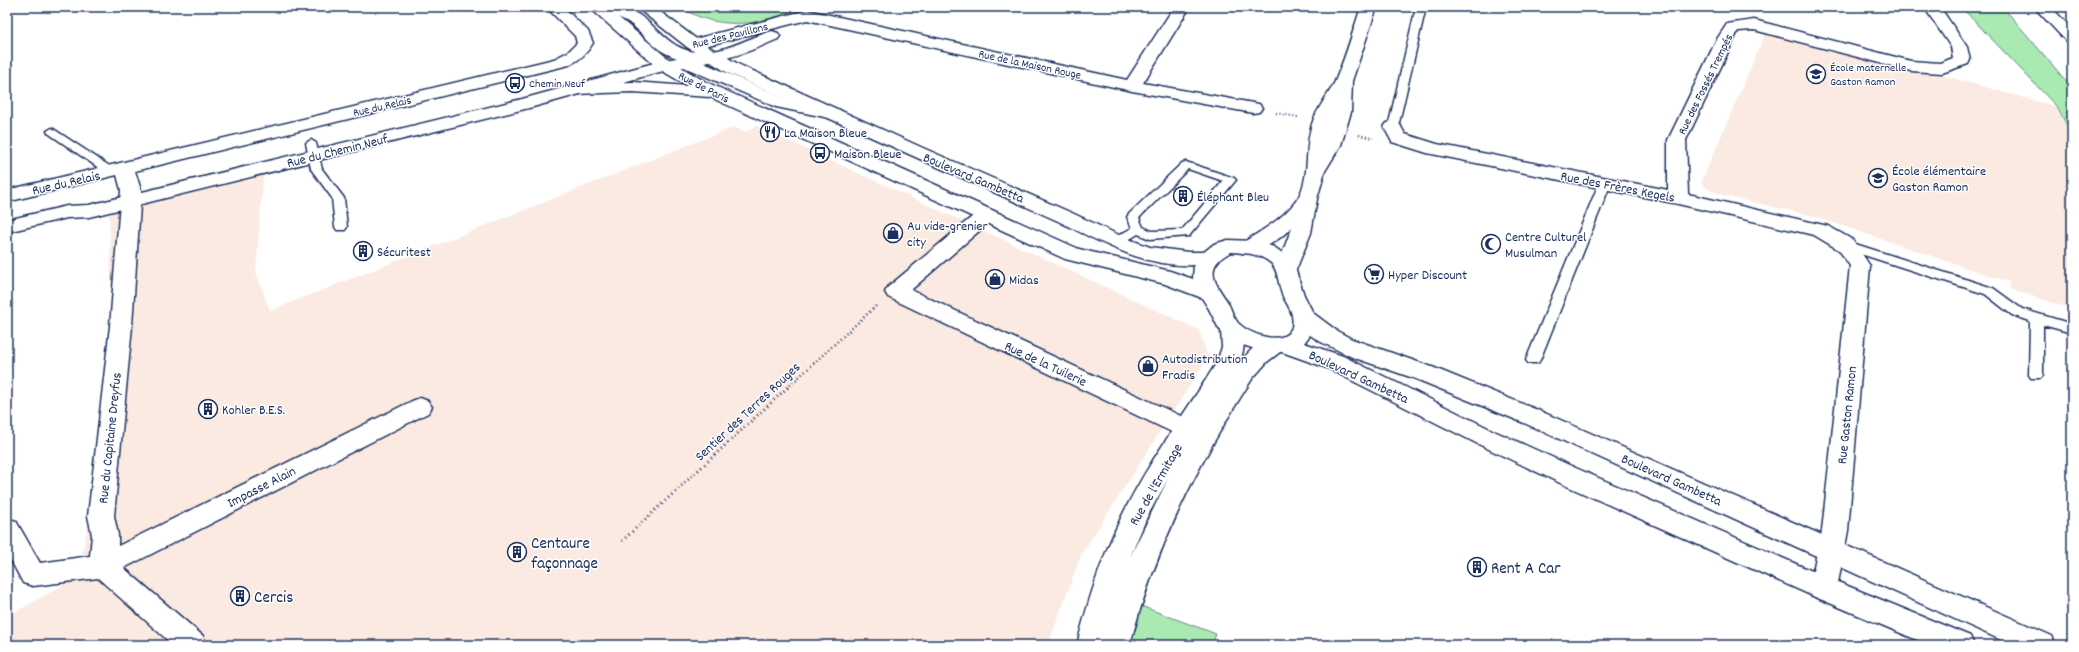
<svg xmlns="http://www.w3.org/2000/svg" width="2079" height="652" font-family="Dekko,sans-serif">
<rect width="100%" height="100%" fill="#fff"/>
<filter id="ink" filterUnits="userSpaceOnUse"><feTurbulence type="fractalNoise" baseFrequency=".025" numOctaves="2"/><feDisplacementMap in="SourceGraphic" scale="8" xChannelSelector="R" yChannelSelector="G"/><feConvolveMatrix kernelMatrix="1 2 1 2 8 2 1 2 1" color-interpolation-filters="sRGB"/></filter>
<g filter="url(#ink)">
<path fill="#faeae2" d="M 1766,32 L 1910,72 L 1941,75 L 2057,107 L 2072,138 L 2072,309 L 2010,289 L 2009,282 L 1810,215 L 1725,196 L 1710,190 L 1701,183 Z
M 756,126 L 1199,330 L 1208,357 L 1081,555 L 1048,645 L 7,645 L 7,617 L 77,577 L 92,507 L 112,309 L 109,203 L 264,164 L 256,272 L 270,311 L 734,127 L 745,132 Z"/>
<path fill="#aae9b1" stroke="#628c88" d="M 691,7 L 798,7 C 767,26 719,30 687,11 Z
M 1961,7 L 2003,7 L 2072,88 L 2072,135 L 2057,107 Z
M 1141,606 L 1216,634 L 1212,645 L 1127,645 Z"/>
<g fill="none" stroke-linecap="round" stroke-linejoin="round">
<defs>
<path id="service" d="M 1416,7 L 1426,7 L 1398,127 L 1393,130 L 1388,127 Z
M 52,128 L 114,169 L 116,171 L 114,173 L 106,173 L 48,133 L 47,131 Z
M 311,140 L 316,143 L 322,169 L 344,198 L 347,227 L 345,230 L 337,230 L 335,227 L 332,198 L 311,169 L 306,143 Z
M 1186,162 L 1234,178 L 1236,180 L 1189,236 L 1150,239 L 1138,234 L 1120,245 L 1112,245 L 1110,242 L 1112,239 L 1132,228 L 1127,217 L 1129,214 L 1182,163 ZM 1188,169 L 1223,181 L 1182,230 L 1152,231 L 1143,227 L 1139,218 Z
M 1605,180 L 1611,183 L 1540,360 L 1538,363 L 1528,363 L 1526,360 L 1599,183 Z
M 1846,241 L 1993,288 L 2022,309 L 2072,324 L 2072,333 L 2043,325 L 2043,375 L 2041,378 L 2031,378 L 2029,375 L 2030,321 L 2012,315 L 1985,294 L 1842,248 L 1840,245 L 1842,242 Z"/>
<path id="minor" d="M 546,7 L 563,7 L 588,31 L 593,43 C 587,53 580,60 569,65 L 135,171 L 141,190 L 132,326 L 114,516 L 118,535 L 118,546 L 412,401 L 420,398 L 428,401 L 432,407 L 428,413 L 124,568 L 203,636 L 207,645 L 173,645 L 98,578 L 33,586 L 23,583 L 7,553 L 7,518 L 16,521 L 40,563 L 90,556 L 92,535 L 88,516 L 110,326 L 121,190 L 117,175 L 7,202 L 7,190 L 554,59 L 568,52 L 577,43 L 575,36 Z
M 597,7 C 612,7 626,7 639,15 C 659,28 671,51 698,52 C 725,53 747,38 772,31 L 778,33 L 780,36 L 778,39 C 741,55 698,74 660,50 C 648,42 640,30 628,22 C 619,17 609,14 600,10 Z
M 1174,7 L 1190,7 L 1143,83 L 1253,103 L 1259,104 L 1262,108 L 1259,112 L 1253,113 L 1132,91 L 807,20 L 693,49 L 687,47 L 685,44 L 687,41 L 807,10 L 1127,80 Z
M 1924,7 L 1940,7 L 1967,47 L 1970,60 L 1968,64 L 1942,73 L 1911,71 L 1754,30 L 1738,31 L 1686,140 L 1688,194 L 1828,226 L 1853,240 L 1870,266 L 1848,531 L 1837,588 L 1833,596 L 1823,600 L 1813,596 L 1809,588 L 1822,531 L 1850,266 L 1839,250 L 1814,235 L 1678,204 L 1427,153 L 1392,142 L 1384,127 L 1387,123 L 1393,122 L 1399,123 L 1405,134 L 1437,144 L 1668,190 L 1668,140 L 1717,39 L 1727,24 L 1754,20 L 1911,61 L 1940,63 L 1953,58 L 1951,47 Z
M 986,209 L 993,211 L 996,215 L 993,219 L 911,290 L 1196,423 L 1199,429 L 1196,435 L 1187,438 L 1178,435 L 888,297 L 885,292 L 888,287 L 979,211 Z"/>
<path id="tertiary" d="M 1361,7 L 1377,7 L 1352,81 L 1351,112 L 1341,145 L 1325,171 L 1317,199 L 1311,233 L 1296,270 L 1293,275 L 1286,277 L 1279,275 L 1276,270 L 1292,227 C 1282,238 1256,256 1242,253 L 1239,248 L 1242,243 C 1261,231 1285,218 1298,198 C 1311,176 1304,147 1312,124 C 1317,107 1330,94 1336,79 C 1346,56 1353,31 1361,7 Z
M 712,52 L 718,54 L 720,57 L 718,60 L 704,63 L 787,99 L 840,110 L 843,114 L 840,118 L 834,119 L 776,107 L 684,67 L 667,70 L 533,107 L 89,217 L 67,218 L 7,232 L 7,220 L 67,206 L 89,205 L 522,99 L 665,60 Z
M 1232,322 L 1240,325 C 1247,337 1244,353 1238,365 C 1249,351 1265,333 1284,339 L 1287,344 L 1284,349 L 1267,362 L 1252,379 C 1198,463 1155,548 1130,645 L 1077,645 C 1088,601 1101,559 1121,518 C 1147,463 1185,414 1217,362 L 1222,347 L 1221,330 L 1224,325 ZM 1168,479 L 1130,557 L 1147,517 Z"/>
<path id="secondary" d="M 589,7 L 606,7 L 671,61 L 704,81 L 1079,249 L 1170,271 L 1193,279 L 1194,265 C 1146,268 1100,242 1058,221 L 728,73 L 687,47 L 636,7 L 654,7 L 699,41 L 740,65 L 923,148 L 1072,213 L 1123,237 L 1150,247 L 1188,252 L 1204,252 L 1214,244 L 1228,240 L 1254,241 L 1274,247 L 1288,257 L 1294,265 L 1304,295 L 1313,313 L 1337,331 L 1352,339 L 1432,367 L 1540,411 L 2052,636 L 2056,645 L 2012,645 L 1524,423 L 1416,379 L 1352,357 L 1321,342 L 1310,335 L 1304,343 L 1343,356 L 1494,431 L 1578,469 L 1833,580 L 1970,636 L 1974,645 L 1929,645 L 1813,596 L 1560,483 L 1476,443 L 1327,368 L 1282,352 L 1261,351 L 1237,343 L 1219,329 L 1209,309 L 1202,298 L 1165,284 L 1065,259 L 710,97 L 633,92 L 574,94 L 568,93 L 565,89 L 568,85 L 574,84 L 633,82 L 688,86 L 659,69 ZM 1231,252 C 1245,253 1259,253 1271,263 C 1279,271 1278,285 1282,294 C 1285,302 1291,308 1292,316 C 1293,321 1293,327 1290,331 C 1279,346 1248,333 1238,323 C 1233,317 1231,308 1227,301 C 1214,282 1203,266 1231,252 Z"/>
<path id="motorway" d="M 2034,7 L 2051,7 L 2072,29 L 2072,43 L 2066,41 Z"/>
</defs>
<use href="#service" stroke="#1b2f5e" stroke-width="3"/>
<use href="#minor" stroke="#1b2f5e" stroke-width="3"/>
<use href="#tertiary" stroke="#1b2f5e" stroke-width="3"/>
<use href="#secondary" stroke="#1b2f5e" stroke-width="3"/>
<use href="#motorway" stroke="#1b2f5e" stroke-width="3"/>
<path stroke="#1b2f5e" stroke-width="2" stroke-dasharray="1 2.5" stroke-linecap="butt" d="M 1709,7 L 1721,10
M 1276,113 L 1298,117
M 1359,135 L 1373,138"/>
<path stroke="#1b2f5e" stroke-width="2.5" stroke-dasharray="1 3" stroke-linecap="butt" d="M 787,388 L 877,305"/>
<path stroke="#1b2f5e" stroke-width="3" stroke-dasharray="1 3.5" stroke-linecap="butt" d="M 622,541 L 788,387"/>
<use href="#service" fill="#fff" fill-rule="evenodd"/>
<use href="#minor" fill="#fff" fill-rule="evenodd"/>
<use href="#tertiary" fill="#fff" fill-rule="evenodd"/>
<use href="#secondary" fill="#fff" fill-rule="evenodd"/>
<use href="#motorway" fill="#fff" fill-rule="evenodd"/>
</g>
</g>
<defs>
<symbol id="school-ring" viewBox="-11 -11 22 22"><circle r="9.5" fill="#fff" stroke="#1b2f5e" stroke-width="1.5"/><path d="M0-5L7-2L0 1L-7-2ZM-4 1L0 2.5L4 1V4Q0 6-4 4Z" fill="#1b2f5e"/></symbol>
<symbol id="bus-ring" viewBox="-11 -11 22 22"><circle r="9.5" fill="#fff" stroke="#1b2f5e" stroke-width="1.5"/><path d="M-5-6H5V4H4V6H2V4H-2V6H-4V4H-5ZM-3.5-4V0h7V-4ZM-3.5 1.2v1.5H-2V1.2ZM2 1.2v1.5H3.5V1.2Z" fill="#1b2f5e"/></symbol>
<symbol id="restaurant-ring" viewBox="-11 -11 22 22"><circle r="9.5" fill="#fff" stroke="#1b2f5e" stroke-width="1.5"/><path d="M-5-6h1v4h1v-4h1v4h1v-4h1v5L-1.5 .5V6h-2V.5L-5-1ZM5-6V6H3V1.5H1.5Q1.5-4 5-6Z" fill="#1b2f5e"/></symbol>
<symbol id="building-ring" viewBox="-11 -11 22 22"><circle r="9.5" fill="#fff" stroke="#1b2f5e" stroke-width="1.5"/><path d="M-4-6H4V6H1V3H-1V6H-4ZM-2.5-4.3h1.7v1.8h-1.7ZM.8-4.3h1.7v1.8H.8ZM-2.5-1h1.7V.8h-1.7ZM.8-1h1.7V.8H.8Z" fill="#1b2f5e"/></symbol>
<symbol id="shop-ring" viewBox="-11 -11 22 22"><circle r="9.5" fill="#fff" stroke="#1b2f5e" stroke-width="1.5"/><path d="M-5-2.5h2.3a2.7 3.5 0 0 1 5.4 0H5L5.5 6h-11ZM-1.5-2.5h3a1.5 2.3 0 0 0-3 0Z" fill="#1b2f5e"/></symbol>
<symbol id="mosque-ring" viewBox="-11 -11 22 22"><circle r="9.5" fill="#fff" stroke="#1b2f5e" stroke-width="1.5"/><path d="M3.5-4.9A6 6 0 1 0 3.5 4.9A5 5 0 1 1 3.5-4.9Z" fill="#1b2f5e"/></symbol>
<symbol id="supermarket-ring" viewBox="-11 -11 22 22"><circle r="9.5" fill="#fff" stroke="#1b2f5e" stroke-width="1.5"/><path d="M-6-5.5h2.5l.6 2H6L4.5 2H-2.5L-4.4-4H-6ZM-1.5 3.2a1.3 1.3 0 1 0 .1 0ZM3 3.2a1.3 1.3 0 1 0 .1 0Z" fill="#1b2f5e"/></symbol>
</defs>
<g fill-rule="evenodd">
<use href="#school-ring" x="1805" y="63" width="22" height="22"/>
<use href="#bus-ring" x="504" y="72" width="22" height="22"/>
<use href="#restaurant-ring" x="759" y="121" width="22" height="22"/>
<use href="#bus-ring" x="809" y="142" width="22" height="22"/>
<use href="#school-ring" x="1867" y="167" width="22" height="22"/>
<use href="#building-ring" x="1172" y="185" width="22" height="22"/>
<use href="#shop-ring" x="882" y="222" width="22" height="22"/>
<use href="#mosque-ring" x="1480" y="233" width="22" height="22"/>
<use href="#building-ring" x="352" y="240" width="22" height="22"/>
<use href="#supermarket-ring" x="1363" y="263" width="22" height="22"/>
<use href="#shop-ring" x="984" y="268" width="22" height="22"/>
<use href="#shop-ring" x="1137" y="355" width="22" height="22"/>
<use href="#building-ring" x="197" y="398" width="22" height="22"/>
<use href="#building-ring" x="506" y="541" width="22" height="22"/>
<use href="#building-ring" x="1466" y="556" width="22" height="22"/>
<use href="#building-ring" x="229" y="585" width="22" height="22"/>
</g>
<g text-anchor="middle" stroke-width="3" stroke-linejoin="round" paint-order="stroke">
<g font-size="12" fill="#1b2f5e" stroke="#fff">
<text transform="translate(730 35) rotate(-14)" y="4">Rue des Pavillons</text>
<text transform="translate(1030 64) rotate(12)" y="4">Rue de la Maison Rouge</text>
<text transform="translate(1705 84) rotate(-64)" y="4">Rue des Fossés Trempés</text>
<text transform="translate(704 87) rotate(27)" y="4">Rue de Paris</text>
<text transform="translate(382 106) rotate(-13)" y="4">Rue du Relais</text>
</g>
<g font-size="12" fill="#1b2f5e" stroke="#fff" text-anchor="start">
<text x="1830" y="71">École maternelle<tspan x="1830" dy="14">Gaston Ramon</tspan></text>
<text x="529" y="87">Chemin Neuf</text>
</g>
<g font-size="14" fill="#1b2f5e" stroke="#fff" text-anchor="start">
<text x="784" y="137">La Maison Bleue</text>
<text x="834" y="158">Maison Bleue</text>
<text x="1892" y="175">École élémentaire<tspan x="1892" dy="16">Gaston Ramon</tspan></text>
<text x="1197" y="201">Éléphant Bleu</text>
<text x="907" y="230">Au vide-grenier<tspan x="907" dy="16">city</tspan></text>
<text x="1505" y="241">Centre Culturel<tspan x="1505" dy="16">Musulman</tspan></text>
<text x="377" y="256">Sécuritest</text>
<text x="1388" y="279">Hyper Discount</text>
<text x="1009" y="284">Midas</text>
<text x="1162" y="363">Autodistribution<tspan x="1162" dy="16">Fradis</tspan></text>
<text x="222" y="414">Kohler B.E.S.</text>
</g>
<g font-size="14" fill="#1b2f5e" stroke="#fff">
<text transform="translate(337 150) rotate(-14)" y="5">Rue du Chemin Neuf</text>
<text transform="translate(974 177) rotate(23)" y="5">Boulevard Gambetta</text>
<text transform="translate(66 182) rotate(-13)" y="5">Rue du Relais</text>
<text transform="translate(1618 186) rotate(11)" y="5">Rue des Frères Kegels</text>
<text transform="translate(1046 363) rotate(25)" y="5">Rue de la Tuilerie</text>
<text transform="translate(1359 376) rotate(25)" y="5">Boulevard Gambetta</text>
<text transform="translate(747 411) rotate(-43)" y="5">Sentier des Terres Rouges</text>
<text transform="translate(1846 415) rotate(-84)" y="5">Rue Gaston Ramon</text>
<text transform="translate(109 438) rotate(-84)" y="5">Rue du Capitaine Dreyfus</text>
<text transform="translate(1672 479) rotate(24)" y="5">Boulevard Gambetta</text>
<text transform="translate(1155 484) rotate(-60)" y="5">Rue de l'Ermitage</text>
<text transform="translate(261 486) rotate(-27)" y="5">Impasse Alain</text>
</g>
<g font-size="17" fill="#1b2f5e" stroke="#fff" text-anchor="start">
<text x="531" y="548">Centaure<tspan x="531" dy="20">façonnage</tspan></text>
<text x="1491" y="573">Rent A Car</text>
<text x="254" y="602">Cercis</text>
</g>
</g>
<rect width="2079" height="652" fill="none" stroke="#fff" stroke-width="24"/>
<rect x="12" y="12" width="2055" height="628" fill="none" stroke="#1b2f5e" stroke-width="1.5" filter="url(#ink)"/>
</svg>
